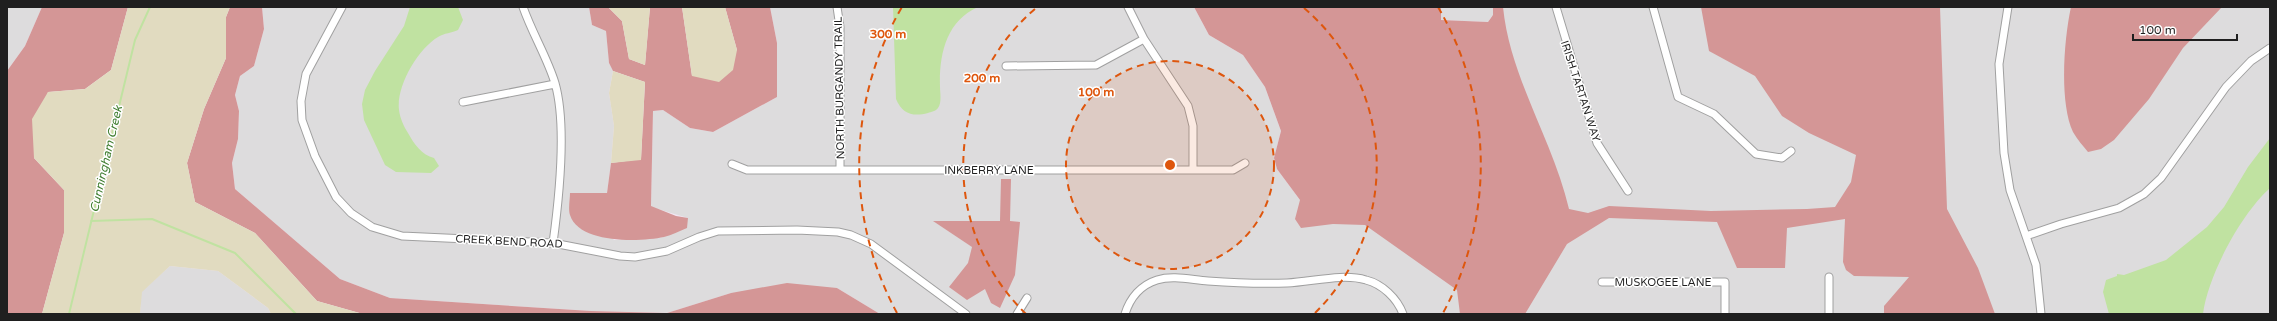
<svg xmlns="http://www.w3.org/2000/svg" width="2277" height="321" font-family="'Varela Round',sans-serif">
<rect width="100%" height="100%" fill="#f1e5f1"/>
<path fill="#dddcdd" d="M 7,7 L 42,7 L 25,46 L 7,71 Z
M 262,7 L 589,7 L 592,25 L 606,31 L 609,63 L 613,71 L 609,93 L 614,126 L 611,163 L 607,193 L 570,193 L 614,240 L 664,237 L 688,218 L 651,207 L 653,111 L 663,110 L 690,128 L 713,132 L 777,97 L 777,43 L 770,7 L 1194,7 L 1209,35 L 1243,55 L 1265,87 L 1281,131 L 1274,158 L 1277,169 L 1300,200 L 1463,223 L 1492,16 L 1488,22 L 1441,20 L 1441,7 L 2270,7 L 2270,314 L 880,314 L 837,288 L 731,293 L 667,313 L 591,311 L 390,298 L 340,279 L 235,189 L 232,163 L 238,139 L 239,111 L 235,95 L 240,76 L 254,66 L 264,29 Z
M 170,266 L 218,271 L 268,308 L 271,314 L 140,314 L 141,292 Z"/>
<path fill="#d49696" d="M 42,7 L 128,7 L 111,70 L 85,89 L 48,92 L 34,158 L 64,190 L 64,233 L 42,314 L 7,314 L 7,71 L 25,46 Z
M 230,7 L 262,7 L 264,29 L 254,66 L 240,76 L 235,95 L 239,111 L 238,139 L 232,163 L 235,189 L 340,279 L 390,298 L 591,311 L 667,313 L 731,293 L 787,283 L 837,288 L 880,314 L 363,314 L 317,301 L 255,233 L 195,202 L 187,163 L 204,109 L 226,58 L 226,17 Z
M 589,7 L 608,7 L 622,21 L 629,59 L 645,65 L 650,7 L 682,7 L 692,76 L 737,50 L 725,7 L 770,7 L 777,43 L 777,97 L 713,132 L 690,128 L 663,110 L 653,111 L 651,206 L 676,216 L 688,218 L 687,228 C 679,231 672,235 664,237 C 640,242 579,244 570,215 C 568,209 570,199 570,193 L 607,193 L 611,163 L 641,159 L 645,82 L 613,71 L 609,63 L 606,31 L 592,25 Z
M 1194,7 L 1441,7 L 1441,20 L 1488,22 L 1493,15 L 1493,7 L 1503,7 C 1510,78 1553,140 1569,209 L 1588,213 L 1609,206 L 1711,211 L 1807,209 L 1835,207 L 1851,182 L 1856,155 L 1809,133 L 1782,116 L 1755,76 L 1709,51 L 1701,7 L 1940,7 L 1947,209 L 1978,268 L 1995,314 L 1884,314 L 1884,306 L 1909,277 L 1854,276 L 1846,270 L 1843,262 L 1845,219 L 1787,228 L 1785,268 L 1737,268 L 1717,222 L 1609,218 L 1567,244 L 1525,314 L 1460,314 L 1457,290 L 1365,225 L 1333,224 L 1301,228 L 1295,219 L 1300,200 L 1277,169 L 1274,158 L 1281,131 L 1265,87 L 1243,55 L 1209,35 Z
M 2071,7 L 2222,7 L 2183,48 L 2149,99 L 2114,140 L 2101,149 L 2088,152 C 2083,146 2077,139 2073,132 C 2059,102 2064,39 2071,7 Z
M 1001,179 L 1011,179 L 1010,221 L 1020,222 L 1015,275 L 1000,308 L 991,303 L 985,289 L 967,300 L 949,287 L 968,263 L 972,247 L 933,221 L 1000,221 Z"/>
<path fill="#e1dbc0" d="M 128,7 L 230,7 L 226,17 L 226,58 L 204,109 L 187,163 L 195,202 L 255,233 L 317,301 L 363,314 L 271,314 L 268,308 L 218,271 L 170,266 L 142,292 L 140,314 L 42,314 L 64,233 L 64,190 L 34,158 L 32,119 L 48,92 L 85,89 L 111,70 Z
M 608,7 L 650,7 L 645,65 L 629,59 L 622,21 Z
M 682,7 L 725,7 L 737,50 L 733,70 L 719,82 L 692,76 Z
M 613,71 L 645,82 L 641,160 L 611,163 L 614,126 L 609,93 Z"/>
<path fill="#c0e2a1" d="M 410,7 L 458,7 L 463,20 L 458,30 C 452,33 444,33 438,37 C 418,49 396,86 399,110 C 400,118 404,127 408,133 C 414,144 422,155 434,158 L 439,166 L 431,173 L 396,172 L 385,165 L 364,120 L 362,104 L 365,90 L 375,71 L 404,26 Z
M 893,7 L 978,7 C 946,21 939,55 940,87 C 940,92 942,103 938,108 C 936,111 931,112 928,113 C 913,117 902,114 896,99 Z
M 2270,138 L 2270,188 C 2241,214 2208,275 2203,314 L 2109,314 L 2103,292 L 2106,280 L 2117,276 L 2117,274 L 2124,275 L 2166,260 L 2207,227 L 2224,207 L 2248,167 Z"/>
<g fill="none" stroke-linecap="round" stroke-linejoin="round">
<path stroke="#c0e2a1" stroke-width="2" d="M 91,221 L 152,219 L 235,253 L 296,314
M 69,314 L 135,40 L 150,7"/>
<defs>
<path id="minor" d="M 342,7 L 306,74 L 301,101 L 302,120 L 315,156 L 336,197 L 351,213 L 372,227 L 402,236 L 553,243 L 620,256 L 635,257 L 667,251 L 699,237 L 718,231 L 797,230 L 838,232 L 851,235 L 871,244 L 966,314
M 523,7 C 532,33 547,57 555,83 C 567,125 559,199 553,243
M 837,7 L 840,27 L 840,170
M 1128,7 L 1144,39 L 1188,106 L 1193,126 L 1193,170
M 1556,7 L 1597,143 L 1628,191
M 1653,7 L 1678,97 L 1714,114 L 1756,154 L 1782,158 L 1791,151
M 2008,7 L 1999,64 L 2004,153 L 2010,190 L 2036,265 L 2041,314
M 1006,66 L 1096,65 L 1144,39
M 463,102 L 555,84
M 732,164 L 747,170 L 1233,170 L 1245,163
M 2026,236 L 2061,224 L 2119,208 L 2144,194 L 2161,178 L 2226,87 L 2251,61 L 2270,48
M 1829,277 L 1829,314
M 1602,282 L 1725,282 L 1725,314
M 1017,314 L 1027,298
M 1125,314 C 1130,298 1141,285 1157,280 C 1173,275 1192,280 1208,281 C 1235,283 1261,284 1287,283 C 1312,282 1342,273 1366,280 C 1382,284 1397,298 1403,314"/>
</defs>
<use href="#minor" stroke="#a0a0a0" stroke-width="9"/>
<use href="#minor" stroke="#fff" stroke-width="7"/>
</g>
<circle cx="1170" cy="165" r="104" fill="#de560d" fill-opacity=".12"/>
<g fill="none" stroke="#de560d" stroke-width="2" stroke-dasharray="7 5">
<circle cx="1170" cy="165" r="104"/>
<path d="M1026 314A207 207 0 0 1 1036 8M1304 8A207 207 0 0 1 1314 314"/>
<path d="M897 313A311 311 0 0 1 902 7M1438 7A311 311 0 0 1 1443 313"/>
</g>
<g text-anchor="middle" stroke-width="3" stroke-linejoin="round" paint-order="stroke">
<g font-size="11" fill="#1f1f1f" stroke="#fff">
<text transform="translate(839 88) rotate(-91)" y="4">NORTH BURGANDY TRAIL</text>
<text transform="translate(1581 91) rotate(72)" y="4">IRISH TARTAN WAY</text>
<text x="989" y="174">INKBERRY LANE</text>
<text transform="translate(509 241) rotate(3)" y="4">CREEK BEND ROAD</text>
<text x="1663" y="286">MUSKOGEE LANE</text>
</g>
<g font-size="12" font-style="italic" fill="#407e31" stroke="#fff">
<text transform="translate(106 159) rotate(-77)" y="4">Cunningham Creek</text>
</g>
</g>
<circle cx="1170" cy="165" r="6" fill="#de560d" stroke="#fff" stroke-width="2"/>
<g font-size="12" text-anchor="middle" font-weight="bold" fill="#de560d" stroke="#fff" stroke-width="3" stroke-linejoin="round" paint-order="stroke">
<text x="888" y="38">300 m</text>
<text x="982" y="82">200 m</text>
<text x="1096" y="96">100 m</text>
</g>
<rect width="2277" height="321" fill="none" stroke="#1f1f1f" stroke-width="16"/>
<path d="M2133 34v6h104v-6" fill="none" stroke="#1f1f1f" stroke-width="2"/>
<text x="2139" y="34" font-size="12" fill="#1f1f1f" stroke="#ffffff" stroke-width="3" paint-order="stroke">100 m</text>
</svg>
